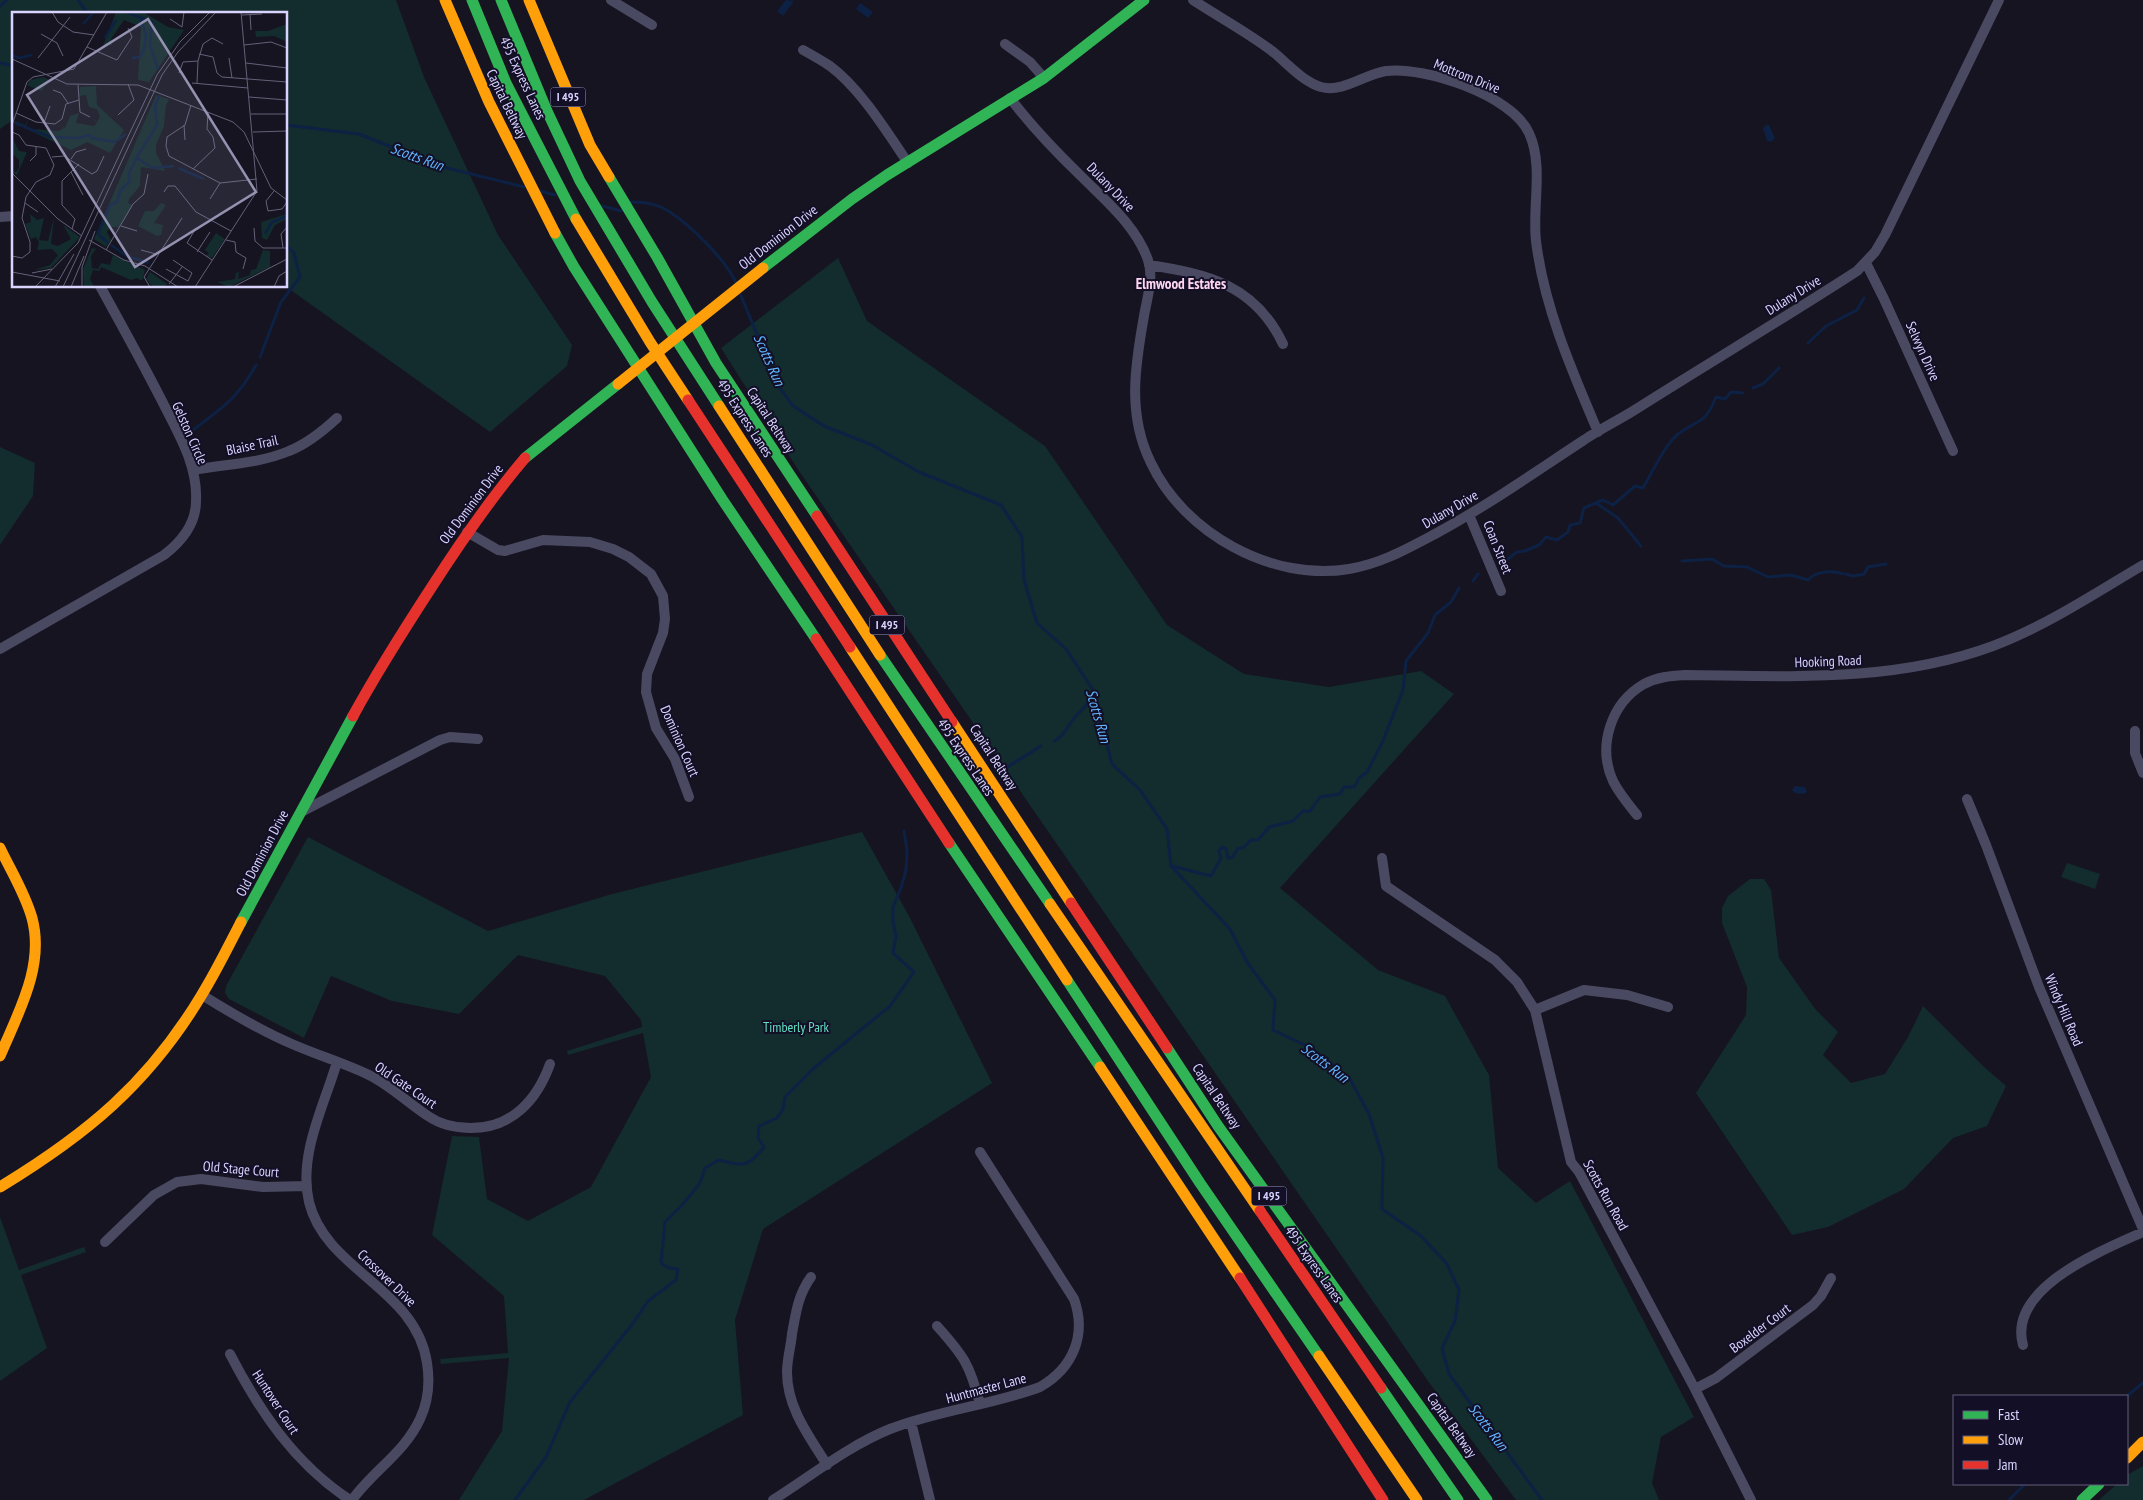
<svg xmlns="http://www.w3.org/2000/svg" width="2143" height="1500" font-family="'PT Sans Narrow',sans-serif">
<rect width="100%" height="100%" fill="#161421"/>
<path fill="#132c2d" d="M 0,0 L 396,0 L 424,77 L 498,235 L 572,345 L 567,366 L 490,432 L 285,286 L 286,14 L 14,14 L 14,119 L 0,129 Z
M 838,258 L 867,321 L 1045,446 L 1167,625 L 1244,674 L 1329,687 L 1421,671 L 1454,694 L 1280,888 L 1378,970 L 1445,996 L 1489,1075 L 1498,1168 L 1536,1203 L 1570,1181 L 1694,1417 L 1661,1437 L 1652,1483 L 1659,1500 L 1516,1500 L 1428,1381 L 799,471 L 721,348 Z
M 0,447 L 35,463 L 33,496 L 0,545 Z
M 862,832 L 909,916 L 992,1083 L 763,1229 L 735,1320 L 743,1415 L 584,1500 L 459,1500 L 502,1431 L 509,1358 L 441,1364 L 440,1359 L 508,1353 L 504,1296 L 432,1235 L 452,1136 L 479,1137 L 487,1199 L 528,1221 L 591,1187 L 651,1077 L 643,1033 L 568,1055 L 567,1051 L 642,1027 L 641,1020 L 605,976 L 518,955 L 459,1014 L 392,1001 L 331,976 L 304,1038 L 229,999 L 225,993 L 226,986 L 308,837 L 488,931 L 612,894 Z
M 2067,863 L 2100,874 L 2095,889 L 2061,877 Z
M 1750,879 L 1764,879 L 1771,890 L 1779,958 L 1816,1010 L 1838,1032 L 1823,1055 L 1851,1083 L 1885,1074 L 1908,1037 L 1923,1006 L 1983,1066 L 2006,1086 L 1987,1126 L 1953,1138 L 1904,1189 L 1828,1227 L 1792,1235 L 1696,1093 L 1746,1015 L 1747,987 L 1722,923 L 1722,908 L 1728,896 Z
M 0,1217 L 19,1270 L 84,1247 L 86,1252 L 21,1275 L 47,1348 L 0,1381 Z
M 2143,1466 L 2143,1500 L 2099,1500 L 2117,1484 L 2127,1484 L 2127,1475 Z"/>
<path fill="#0d2144" d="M 786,0 L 794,1 L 783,16 L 777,11 Z
M 860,3 L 873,12 L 868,18 L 856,9 Z
M 1766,125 L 1769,125 L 1775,138 L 1771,142 L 1767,141 L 1763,128 Z
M 1795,786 L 1805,787 L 1807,792 L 1803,794 L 1795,793 L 1792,790 Z"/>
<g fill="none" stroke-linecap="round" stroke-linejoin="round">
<path stroke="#0d2144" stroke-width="3" d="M 78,0 L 88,14
M 0,6 L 7,0
M 0,63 L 14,66
M 286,125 L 359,134 L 439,166 L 524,187
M 540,191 L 555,195
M 631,202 C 641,202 652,203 661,207 C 685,219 727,260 737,285
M 603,206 L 621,211
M 739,291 L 778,385 L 792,405 L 824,426 L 872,445 L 919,472 L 1001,505 L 1022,537 L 1024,580 L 1037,623 L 1066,649 L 1093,690 L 1112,764 L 1140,790 L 1167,829 L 1171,866 L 1230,929 L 1247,962 L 1275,1000 L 1273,1030 L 1311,1048 L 1350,1079 L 1369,1114 L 1383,1158 L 1382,1209 L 1421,1236 L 1447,1264 L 1459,1290 L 1455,1321 L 1442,1348 L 1449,1374 L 1542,1500
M 1808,343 L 1826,326 L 1857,310 L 1864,298
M 260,357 L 281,302 L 300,277 L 294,253 L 286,245
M 1753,388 L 1763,384 L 1779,368
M 193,430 C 222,408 238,398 256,365
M 1596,503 L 1618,518 L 1641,546
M 1682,561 L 1712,559 L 1724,566 L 1747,567 L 1768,577 L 1791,575 L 1808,580 C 1816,571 1832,570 1843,574
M 1504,562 L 1517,552 L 1525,551 L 1539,545 L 1546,537 L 1557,540 L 1568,532 L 1570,525 L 1580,523 L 1584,508 L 1603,500 L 1613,505 L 1635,486 L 1643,488 C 1652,473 1664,446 1677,435 C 1698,418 1704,427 1716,397 L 1725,399 L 1731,392 L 1743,393
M 1846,574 L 1853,576 L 1864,574 L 1868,567 L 1886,564
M 1473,581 L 1478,574
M 1054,741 C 1063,737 1067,728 1072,721 C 1081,708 1086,710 1093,692
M 1001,771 L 1041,746
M 1172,866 L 1211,876 L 1221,858 L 1219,851 L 1222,847 L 1226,849 L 1228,858 L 1232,858 L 1238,848 L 1243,848 L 1251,840 L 1258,840 L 1269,827 L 1293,821 L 1303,811 L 1310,811 L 1320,797 L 1340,794 L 1344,787 L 1354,787 L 1360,777 L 1367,772 L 1382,743 L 1403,690 L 1406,661 L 1428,633 L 1435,615 L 1451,602 L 1459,588
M 2127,1396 L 2143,1383
M 515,1500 L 546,1457 L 570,1402 L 634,1322 L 648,1301 L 676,1280 L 678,1269 L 669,1268 L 661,1263 L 665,1222 L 684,1203 L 700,1183 L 705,1168 L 719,1160 C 743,1166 748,1168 764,1147 L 758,1138 L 759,1126 L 777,1118 L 783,1109 L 785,1097 L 814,1068 L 890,1006 L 914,972 L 893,953 L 896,936 L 893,922 L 893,907 L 901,888 L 906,870 L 907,850 L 904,831
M 2009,1500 L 2025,1484"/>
<path stroke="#4a4962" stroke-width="10" d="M 611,0 L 652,25
M 1193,0 C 1219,17 1247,32 1272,51 C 1287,63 1302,81 1321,87 C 1343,93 1365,74 1386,71 C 1424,66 1512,95 1529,133 C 1544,166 1532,206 1536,241 C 1544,307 1572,371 1598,432
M 1005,44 L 1030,62 L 1044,78
M 803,50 C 812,55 821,60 830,66 C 860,88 887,132 908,163
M 1010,98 C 1032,127 1056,152 1082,177 C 1107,202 1136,226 1148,260 C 1154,278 1147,298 1144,316 C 1135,366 1127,415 1151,463 C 1184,533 1272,582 1349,569 C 1380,564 1407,549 1435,534 C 1487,506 1535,472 1584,440 C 1600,429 1617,421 1633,411 C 1707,364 1783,319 1857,271 L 1875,252 L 1885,235 L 1999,0
M 0,217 L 14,216
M 1866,263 L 1884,299 L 1953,451
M 1149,265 C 1208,274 1255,285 1283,344
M 193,470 C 225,464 258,464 289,451 C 307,444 323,431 337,418
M 1469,515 L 1501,591
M 467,532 L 498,550 L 505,551 L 543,540 L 590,542 L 613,549 L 629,557 L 651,574 L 663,596 L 665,619 L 663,633 L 647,674 L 646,692 L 656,728 L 675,759 L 689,797
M 0,649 L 164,555 C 181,542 196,524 196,501 C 198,465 178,433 162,401 C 142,362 121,324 100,286
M 2135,731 L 2135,753 L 2143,773
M 1967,799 L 1986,845 L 2039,987 L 2143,1229
M 301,812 L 440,740 L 450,737 L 478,739
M 1637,815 C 1628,804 1619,793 1613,781 C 1597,746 1611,703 1644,684 C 1657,677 1670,676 1685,675 C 1788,676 1893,683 1993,646 C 2046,626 2094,594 2143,565
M 1382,858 L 1386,886 L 1495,960 L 1517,982 L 1535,1010 L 1571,1162 L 1579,1172 L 1695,1389 L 1751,1500
M 202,995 C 231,1013 261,1031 292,1044 C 317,1055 344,1063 369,1075 C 391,1086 408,1103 428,1116 C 441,1125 456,1128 471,1128 C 512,1128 537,1100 550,1064
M 1535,1010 L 1584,990 L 1627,995 L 1668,1007
M 337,1062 C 324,1106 298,1155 309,1202 C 326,1271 416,1288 427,1363 C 430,1382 428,1402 420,1419 C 405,1452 373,1471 352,1500
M 105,1242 L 154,1195 L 177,1182 L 201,1179 L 263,1187 L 307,1186
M 811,1277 C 798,1295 796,1312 792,1334 C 791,1346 787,1359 787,1372 C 787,1408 809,1436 827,1465
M 937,1326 C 964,1356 970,1365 980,1404
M 2023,1345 C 2007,1288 2103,1250 2143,1232
M 230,1354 C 260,1412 295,1464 350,1500
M 1695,1389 L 1716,1378 L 1813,1305 L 1821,1296 L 1831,1278
M 911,1422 L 930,1500
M 773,1500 C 811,1476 848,1446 890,1429 C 938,1410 992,1405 1040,1387 C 1073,1368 1087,1335 1074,1299 L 980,1152"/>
<path stroke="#30b455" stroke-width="11" d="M 472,0 L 506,83 L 576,219
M 501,0 L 547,111 L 580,181 L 652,302 L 719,406
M 609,177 L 657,257 L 716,363 L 817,516
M 555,233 L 574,267 L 722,499 L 816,639
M 763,268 L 852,199 L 887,175 L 1044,78 L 1144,0
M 525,458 L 618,384
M 880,655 L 1050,904
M 949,843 L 1100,1067
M 241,922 L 353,716
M 1067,980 L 1200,1183 L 1319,1356
M 1167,1048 L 1218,1126 L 1487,1500
M 1381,1388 L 1458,1500
M 2082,1500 L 2099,1484"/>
<path stroke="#ff9f0a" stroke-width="11" d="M 445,0 L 489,102 L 555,233
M 529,0 L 590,145 L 609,177
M 576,219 L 650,342 L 688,400
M 719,406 L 880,655
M 850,647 L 1067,980
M 952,722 L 1071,903
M 0,848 C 11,871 25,893 32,918 C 45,966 18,1013 0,1056
M 1050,904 L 1260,1211
M 1100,1067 L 1240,1278
M 0,1187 C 87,1134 148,1084 201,996 C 216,972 228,947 241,922
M 1319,1356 L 1417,1500
M 2127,1458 L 2143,1442"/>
<path stroke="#e5322d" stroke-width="11" d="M 688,400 L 850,647
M 817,516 L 952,722
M 816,639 L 949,843
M 353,716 C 378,670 405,628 433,585 C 462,540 490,499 525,458
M 1071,903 L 1167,1048
M 1260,1211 L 1381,1388
M 1240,1278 L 1383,1500"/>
<path stroke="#ff9f0a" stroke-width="11" d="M 618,384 L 763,268"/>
</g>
<g text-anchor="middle" stroke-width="4" stroke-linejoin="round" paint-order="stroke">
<g fill="#130f26" stroke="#9e99be" stroke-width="1">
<rect x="550.5" y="87.5" width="35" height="19" rx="4"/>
<rect x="869.5" y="615.5" width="35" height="19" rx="4"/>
<rect x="1251.5" y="1186.5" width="35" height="19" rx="4"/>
</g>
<g font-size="12" font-weight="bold" fill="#d9d4ff">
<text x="568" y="101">I 495</text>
<text x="887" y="629">I 495</text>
<text x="1269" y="1200">I 495</text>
</g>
<g font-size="14" fill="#d9d4ff" stroke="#130f26">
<text transform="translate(1467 76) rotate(22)" y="5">Mottrom Drive</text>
<text transform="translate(523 78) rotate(65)" y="5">495 Express Lanes</text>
<text transform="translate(507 104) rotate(64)" y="5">Capital Beltway</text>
<text transform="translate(1111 187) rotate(46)" y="5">Dulany Drive</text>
<text transform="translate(778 237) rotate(-38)" y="5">Old Dominion Drive</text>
<text transform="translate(1793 295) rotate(-32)" y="5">Dulany Drive</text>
<text transform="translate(1923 351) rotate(66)" y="5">Selwyn Drive</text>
<text transform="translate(745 418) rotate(57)" y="5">495 Express Lanes</text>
<text transform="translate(771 420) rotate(57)" y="5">Capital Beltway</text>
<text transform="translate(190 433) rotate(66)" y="5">Gelston Circle</text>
<text transform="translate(252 445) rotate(-12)" y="5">Blaise Trail</text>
<text transform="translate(471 504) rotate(-53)" y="5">Old Dominion Drive</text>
<text transform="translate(1450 509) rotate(-30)" y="5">Dulany Drive</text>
<text transform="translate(1498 547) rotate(68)" y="5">Coan Street</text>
<text transform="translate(1828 661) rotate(-2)" y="5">Hooking Road</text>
<text transform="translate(680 741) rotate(66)" y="5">Dominion Court</text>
<text transform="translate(966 757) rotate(56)" y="5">495 Express Lanes</text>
<text transform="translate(994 757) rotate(57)" y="5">Capital Beltway</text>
<text transform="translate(262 853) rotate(-62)" y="5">Old Dominion Drive</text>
<text transform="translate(2064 1010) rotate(67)" y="5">Windy Hill Road</text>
<text transform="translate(406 1085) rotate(34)" y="5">Old Gate Court</text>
<text transform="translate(1217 1096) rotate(56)" y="5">Capital Beltway</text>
<text transform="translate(241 1169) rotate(5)" y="5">Old Stage Court</text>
<text transform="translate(1606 1195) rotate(61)" y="5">Scotts Run Road</text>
<text transform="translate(1314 1264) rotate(55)" y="5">495 Express Lanes</text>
<text transform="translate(387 1278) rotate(44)" y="5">Crossover Drive</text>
<text transform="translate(1760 1328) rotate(-37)" y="5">Boxelder Court</text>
<text transform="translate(986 1388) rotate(-15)" y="5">Huntmaster Lane</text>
<text transform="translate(276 1402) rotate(57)" y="5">Huntover Court</text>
<text transform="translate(1452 1425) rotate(55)" y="5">Capital Beltway</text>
</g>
<g font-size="14" fill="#5fe0c0" stroke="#130f26">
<text x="796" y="1032">Timberly Park</text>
</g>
<g font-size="15" font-style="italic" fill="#62b6ff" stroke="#130f26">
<text transform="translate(417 157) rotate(20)" y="5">Scotts Run</text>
<text transform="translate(769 360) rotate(66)" y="5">Scotts Run</text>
<text transform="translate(1098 716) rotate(74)" y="5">Scotts Run</text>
<text transform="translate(1325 1063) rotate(37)" y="5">Scotts Run</text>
<text transform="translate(1488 1427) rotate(53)" y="5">Scotts Run</text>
</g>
<g font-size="15" font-weight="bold" fill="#ffd6f0" stroke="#130f26">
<text x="1181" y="289">Elmwood Estates</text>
</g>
</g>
<g transform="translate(12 12)">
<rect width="275" height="275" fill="#161421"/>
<path d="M 104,0 L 131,0 L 156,15 L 172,18 L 137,70 L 126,68 L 129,15 L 112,8 L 99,27 L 100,33 L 91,34 ZM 275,12 L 275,30 L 262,24 L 244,25 L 243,19 L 256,19 ZM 31,65 L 38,68 L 34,72 L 39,77 L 34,73 L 29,79 L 15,73 L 19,68 ZM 84,74 L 85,93 L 112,118 L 98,141 L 75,130 L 59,138 L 2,111 L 3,109 L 13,113 L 16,108 L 14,114 L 20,117 L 46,119 L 52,116 L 48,111 L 53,116 L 58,104 L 67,101 L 64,111 L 82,114 L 85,111 L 79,106 L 85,110 L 88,105 L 85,97 L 77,95 L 74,83 L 67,84 L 68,75 ZM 144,83 L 157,87 L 154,93 L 152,114 L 144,133 L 144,141 L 153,159 L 129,155 L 128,174 L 117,187 L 116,191 L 120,193 L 107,215 L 99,215 L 95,220 L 99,228 L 94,235 L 82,227 ZM 1,127 L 7,139 L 15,140 L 5,163 L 0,160 L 4,160 L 7,156 L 7,148 L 0,141 ZM 149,191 L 154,193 L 142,211 L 151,213 L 149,223 L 145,224 L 126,214 L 133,199 L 142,199 ZM 18,202 L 25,208 L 32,206 L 27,228 L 36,229 L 42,205 L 39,232 L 46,234 L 59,227 L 51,213 L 68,225 L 39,256 L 22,258 L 38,253 L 46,243 L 40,237 L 25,238 L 27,230 L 24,225 L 19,227 L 13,212 L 19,210 ZM 275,202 L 275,207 L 263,213 L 255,228 L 250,226 L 249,210 ZM 204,221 L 213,227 L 200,246 L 194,244 L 197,241 L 193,238 ZM 80,236 L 84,237 L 79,244 L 80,256 L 86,257 L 89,251 L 98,253 L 101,243 L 133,258 L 130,269 L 125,266 L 119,268 L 89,255 L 87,259 L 81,258 L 78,267 L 82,275 L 72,275 L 71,257 ZM 251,238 L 258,239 L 258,255 L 217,275 L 205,270 L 223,267 L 224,261 L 227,260 L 226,267 L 238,263 L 239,258 L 244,257 ZM 138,260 L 155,272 L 153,275 L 141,275 L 134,267 Z" fill="#132c2d"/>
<path fill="none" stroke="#0d2144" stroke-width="2.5" d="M 114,0 L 140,10 L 138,33 L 146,57M 71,12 L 82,0M 93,26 L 104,8M 0,43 L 7,46 L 20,43M 120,46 L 128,45 L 132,37 L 134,24 L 129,6M 3,111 L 38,125 L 67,126 L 77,123 L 80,126 L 103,130 L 114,122M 125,146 L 140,156 L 162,154M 166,156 L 192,167M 253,222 L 260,210 L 275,204M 96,231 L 86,222 L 89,214 L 98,193 L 105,190 L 108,179 L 117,170 L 117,161 L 125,145 L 145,113 L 143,93 L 148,83M 99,233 L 115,244 L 137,251"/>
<path fill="none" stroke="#64617a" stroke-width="1" d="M 40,0 L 46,10 L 61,20 L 82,23M 238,2 L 239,18M 230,3 L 250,2M 158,7 L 170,15 L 172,0M 29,22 L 45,31 L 51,44M 232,33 L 259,30 L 275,36M 75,35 L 105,48 L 120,25 L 116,16M 187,42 L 201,45 L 205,61 L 210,65 L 275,70M 26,46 L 58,5M 217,46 L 220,66M 0,47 L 55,72 L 126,73 L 221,110 L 232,120 L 259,176 L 275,188M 234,51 L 275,56M 167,61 L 171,50 L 186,49M 180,71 L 236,76M 185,71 L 186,49 L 191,32 L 200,26 L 211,32M 66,73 L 68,100 L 78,105M 41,78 L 49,81 L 56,91M 237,85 L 275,88M 179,93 L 173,113 L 155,125 L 154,134 L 157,144 L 208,171 L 245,167M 4,101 L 24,110 L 43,112 L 50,107 L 54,92 L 67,88M 239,102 L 275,102M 106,103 L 122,88 L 116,72M 275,103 L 275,121M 32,111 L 38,94M 0,113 L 15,70 L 21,65 L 62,57 L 95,0M 172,113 L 173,128M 0,120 L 7,123 L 14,133 L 34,136 L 42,153 L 38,163 L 24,170 L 14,185 L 10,206 L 18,230 L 18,240 L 10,246 L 0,244M 241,120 L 275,119M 40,145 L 52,144 L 80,162 L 85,159 L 92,144M 59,147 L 64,140 L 74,137M 18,149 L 24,143 L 24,135M 181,157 L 203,136 L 201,125 L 195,117 L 196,100M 59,160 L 71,183M 0,161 L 46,207 L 70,224M 262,179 L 254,189 L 256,199 L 270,197 L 275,190M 152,180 L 156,174 L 163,174 L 184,200 L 219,219M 198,187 L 208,171M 13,191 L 26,200M 109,214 L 125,219M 184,216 L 175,231 L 200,248M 242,216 L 243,229 L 251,236 L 275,236M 60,217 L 63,207 L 50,193 L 50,169 L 67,152M 77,228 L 112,248 L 133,254 L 166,275M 214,228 L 223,230 L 224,240 L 234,246 L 231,257M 271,236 L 269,222 L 275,215M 94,238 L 121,192 L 132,182 L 136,162M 129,238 L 144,242M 185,240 L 198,220M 154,257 L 176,269 L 180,261 L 161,248M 0,260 L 48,269M 20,261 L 40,257M 157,272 L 170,255M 23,275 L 66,231 L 145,63 L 168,30 L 198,0M 43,275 L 62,242M 51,275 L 150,63 L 166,40 L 204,0M 59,275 L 72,244M 70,275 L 70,255 L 83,219M 138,275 L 132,265 L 170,206M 183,275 L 245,179 L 229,0M 221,275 L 275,247M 262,275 L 267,264 L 275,259"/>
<path fill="#9591b1" fill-opacity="0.15" stroke="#9591b1" stroke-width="2.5" d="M 136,7 L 244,180 L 123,255 L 15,83 Z"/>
<rect width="275" height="275" fill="none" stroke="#d9d4ff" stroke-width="2.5"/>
</g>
<rect x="1953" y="1395" width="175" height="90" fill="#130f26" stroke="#625e7d"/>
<rect x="1963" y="1411" width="25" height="8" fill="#30b455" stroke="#625e7d"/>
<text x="1998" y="1420" font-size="15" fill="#d9d4ff">Fast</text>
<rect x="1963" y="1436" width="25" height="8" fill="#ff9f0a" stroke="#625e7d"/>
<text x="1998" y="1445" font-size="15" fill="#d9d4ff">Slow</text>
<rect x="1963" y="1461" width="25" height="8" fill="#e5322d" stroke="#625e7d"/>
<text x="1998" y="1470" font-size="15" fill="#d9d4ff">Jam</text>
</svg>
